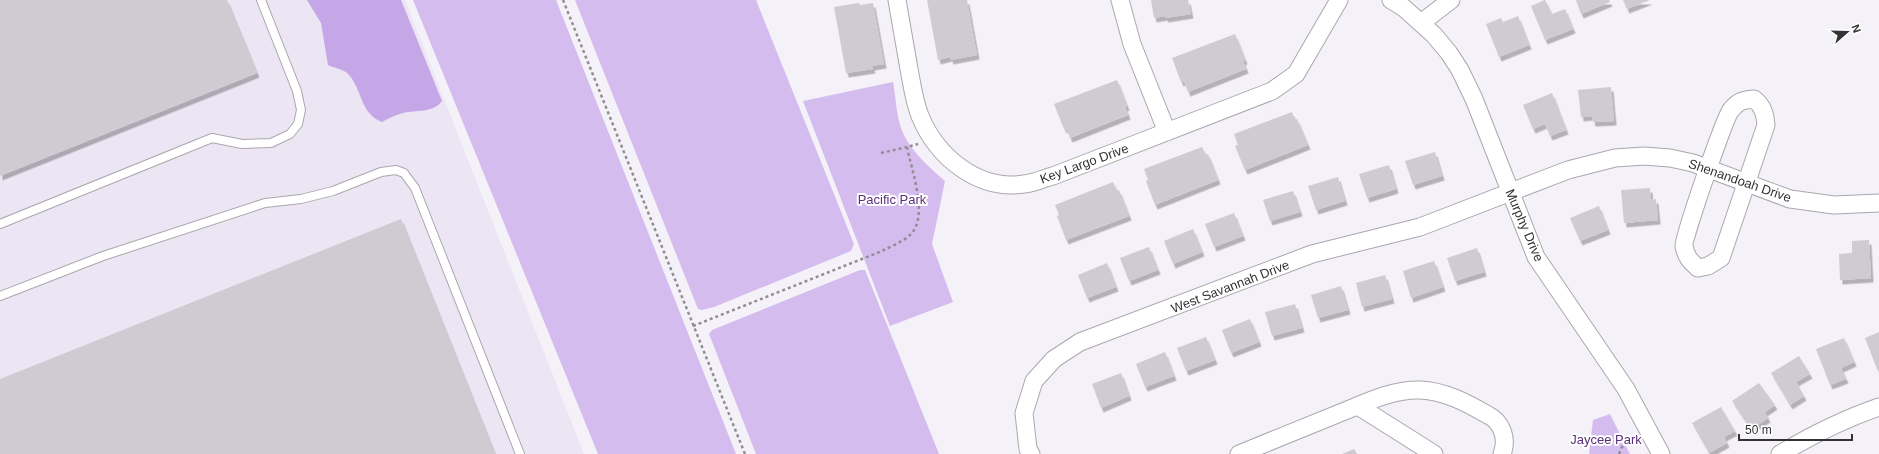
<svg xmlns="http://www.w3.org/2000/svg" width="1879" height="454" font-family="Arial,sans-serif">
<defs>
<filter id="shadow"><feDropShadow dx="2.5" dy="4.5" stdDeviation="0" flood-color="#0004"/></filter>
</defs>
<rect width="100%" height="100%" fill="#f4f1f8"/>
<path fill="#ece6f4" d="M 0,0 L 405,0 L 584,454 L 0,454 Z"/>
<path fill="#d5bcef" d="M 413,0 L 556,0 L 736,454 L 598,454 Z
M 575,0 L 756,0 L 854,244 L 851,251 L 714,307 L 702,310 L 698,309 Z
M 893,82 C 896,97 896,114 901,128 C 909,150 928,166 945,181 L 932,244 L 953,302 L 890,326 L 803,101 Z
M 860,270 L 865,270 L 939,454 L 756,454 L 709,334 L 712,330 Z
M 1610,414 L 1630,454 L 1589,454 L 1593,420 Z"/>
<path fill="#c5a6e6" d="M 307,0 L 401,0 L 442,101 C 434,113 415,110 403,113 C 396,115 389,118 382,122 C 360,114 362,88 348,74 C 344,69 333,68 328,65 L 321,23 Z"/>
<path fill="#cecbd2" filter="url(#shadow)" d="M 0,0 L 227,0 L 257,73 L 0,176 Z
M 927,0 L 967,0 L 977,55 L 951,60 L 950,57 L 938,60 Z
M 1151,0 L 1188,0 L 1191,14 L 1166,18 L 1165,16 L 1154,18 Z
M 1545,0 L 1552,14 L 1565,9 L 1573,29 L 1545,40 L 1531,6 Z
M 1576,0 L 1609,0 L 1610,2 L 1581,14 Z
M 1623,0 L 1650,0 L 1627,9 Z
M 859,3 L 860,5 L 873,3 L 884,64 L 872,66 L 873,69 L 846,73 L 834,7 Z
M 1518,16 L 1529,45 L 1499,57 L 1486,24 L 1501,18 L 1503,22 Z
M 1235,34 L 1245,60 L 1243,61 L 1246,69 L 1188,92 L 1184,81 L 1181,82 L 1172,58 Z
M 1117,80 L 1127,106 L 1125,107 L 1128,115 L 1070,138 L 1066,128 L 1064,129 L 1054,104 Z
M 1611,87 L 1614,121 L 1593,122 L 1592,116 L 1581,117 L 1578,90 Z
M 1552,93 L 1566,130 L 1550,136 L 1545,124 L 1533,129 L 1523,105 Z
M 1292,112 L 1295,120 L 1297,119 L 1308,145 L 1245,170 L 1235,146 L 1238,145 L 1234,134 Z
M 1202,147 L 1206,155 L 1208,154 L 1218,180 L 1155,205 L 1146,181 L 1148,180 L 1144,169 Z
M 1435,152 L 1442,176 L 1413,185 L 1405,161 Z
M 1389,165 L 1396,189 L 1367,198 L 1359,174 Z
M 1338,177 L 1345,201 L 1316,210 L 1308,186 Z
M 1113,182 L 1117,191 L 1119,190 L 1129,216 L 1066,240 L 1057,216 L 1059,215 L 1055,205 Z
M 1650,188 L 1651,200 L 1656,199 L 1658,220 L 1624,223 L 1621,190 Z
M 1293,191 L 1300,212 L 1270,221 L 1263,200 Z
M 1599,206 L 1608,230 L 1580,241 L 1570,218 Z
M 1234,213 L 1243,236 L 1214,247 L 1205,224 Z
M 401,219 L 495,454 L 0,454 L 0,379 Z
M 1193,229 L 1202,252 L 1173,264 L 1164,241 Z
M 1869,240 L 1871,278 L 1840,280 L 1839,254 L 1852,253 L 1852,241 Z
M 1149,247 L 1158,270 L 1129,281 L 1120,258 Z
M 1477,248 L 1484,272 L 1455,281 L 1447,258 Z
M 1434,261 L 1443,287 L 1411,298 L 1403,271 Z
M 1107,263 L 1116,287 L 1087,298 L 1078,275 Z
M 1385,275 L 1392,299 L 1362,307 L 1356,283 Z
M 1341,286 L 1348,310 L 1318,318 L 1311,295 Z
M 1295,304 L 1302,328 L 1272,336 L 1265,312 Z
M 1250,319 L 1259,342 L 1231,353 L 1222,330 Z
M 1879,332 L 1879,369 L 1877,369 L 1865,338 Z
M 1206,337 L 1215,360 L 1186,371 L 1177,348 Z
M 1844,338 L 1854,362 L 1841,368 L 1846,379 L 1830,385 L 1816,349 Z
M 1165,352 L 1174,376 L 1145,387 L 1136,364 Z
M 1799,356 L 1810,374 L 1796,382 L 1804,396 L 1790,405 L 1771,373 Z
M 1121,373 L 1129,396 L 1101,408 L 1092,384 Z
M 1759,383 L 1775,405 L 1765,412 L 1768,418 L 1751,429 L 1732,401 Z
M 1721,407 L 1735,431 L 1724,437 L 1727,443 L 1709,453 L 1692,423 Z
M 1354,449 L 1357,454 L 1342,454 Z"/>
<g fill="none" stroke-linecap="round" stroke-linejoin="round">
<defs>
<path id="lane" d="M 0,224 L 212,138 L 242,144 L 271,143 L 290,134 L 298,124 L 301,110 L 297,91 L 261,0
M 0,296 L 103,256 L 265,203 L 301,199 L 333,191 L 381,172 L 396,170 L 404,173 L 415,188 L 520,454"/>
<path id="street" d="M 897,0 C 901,23 905,46 909,69 C 912,84 914,101 920,116 C 937,157 978,191 1024,184 C 1034,183 1044,178 1053,176 L 1272,91 L 1296,74 L 1339,0
M 1120,0 L 1132,44 L 1167,132
M 1391,0 L 1404,8 L 1434,35 L 1449,53 L 1460,70 L 1474,99 L 1536,257 L 1626,389 L 1661,454
M 1421,23 L 1451,0
M 1754,99 C 1763,106 1765,114 1766,125 L 1721,258 L 1708,266 L 1698,268 C 1690,261 1686,257 1684,246 C 1683,238 1725,117 1731,110 C 1738,101 1743,100 1754,99 Z
M 1358,406 L 1434,454
M 1031,454 L 1028,449 L 1024,413 L 1034,381 L 1054,359 L 1080,342 L 1312,254 L 1420,227 L 1568,170 L 1615,158 L 1644,156 L 1670,158 L 1693,163 L 1790,199 L 1834,205 L 1879,203
M 1239,454 C 1271,441 1303,428 1335,415 C 1361,405 1391,389 1420,390 C 1445,391 1467,403 1488,415 C 1502,422 1508,439 1502,454
M 1780,454 C 1812,435 1844,419 1879,407"/>
</defs>
<use href="#lane" stroke="#aaa7ad" stroke-width="10"/>
<use href="#street" stroke="#aaa7ad" stroke-width="19"/>
<path stroke="#908e93" stroke-width="2.5" stroke-dasharray="3 3" stroke-linecap="butt" d="M 563,0 L 745,454
M 881,153 L 907,147
M 693,326 L 882,251 C 891,246 903,242 911,234 C 929,215 911,169 907,147 L 918,144
M 1619,454 L 1622,447 L 1628,443"/>
<use href="#lane" stroke="#fff" stroke-width="8"/>
<use href="#street" stroke="#fff" stroke-width="17"/>
</g>
<g text-anchor="middle" stroke-width="4" stroke-linejoin="round" paint-order="stroke">
<g font-size="13" fill="#333235" stroke="#fff">
<text transform="translate(1084 163) rotate(-20)" y="5">Key Largo Drive</text>
<text transform="translate(1740 180) rotate(19)" y="5">Shenandoah Drive</text>
<text transform="translate(1525 225) rotate(67)" y="5">Murphy Drive</text>
<text transform="translate(1230 286) rotate(-21)" y="5">West Savannah Drive</text>
</g>
<g font-size="13" fill="#5a317c" stroke="#fff">
<text x="892" y="204">Pacific Park</text>
<text x="1606" y="444">Jaycee Park</text>
</g>
</g>
<g transform="translate(1847 32) rotate(70)" stroke="#ffffff" stroke-width="3" paint-order="stroke">
<path d="M0-3L7 15L0 10L-7 15Z" fill="#333235"/>
<text y="-6" font-size="11" font-weight="bold" text-anchor="middle" fill="#333235">N</text>
</g>
<path d="M1739 434v6h113v-6" fill="none" stroke="#333235" stroke-width="2"/>
<text x="1745" y="434" font-size="12" fill="#333235" stroke="#ffffff" stroke-width="3" paint-order="stroke">50 m</text>
</svg>
